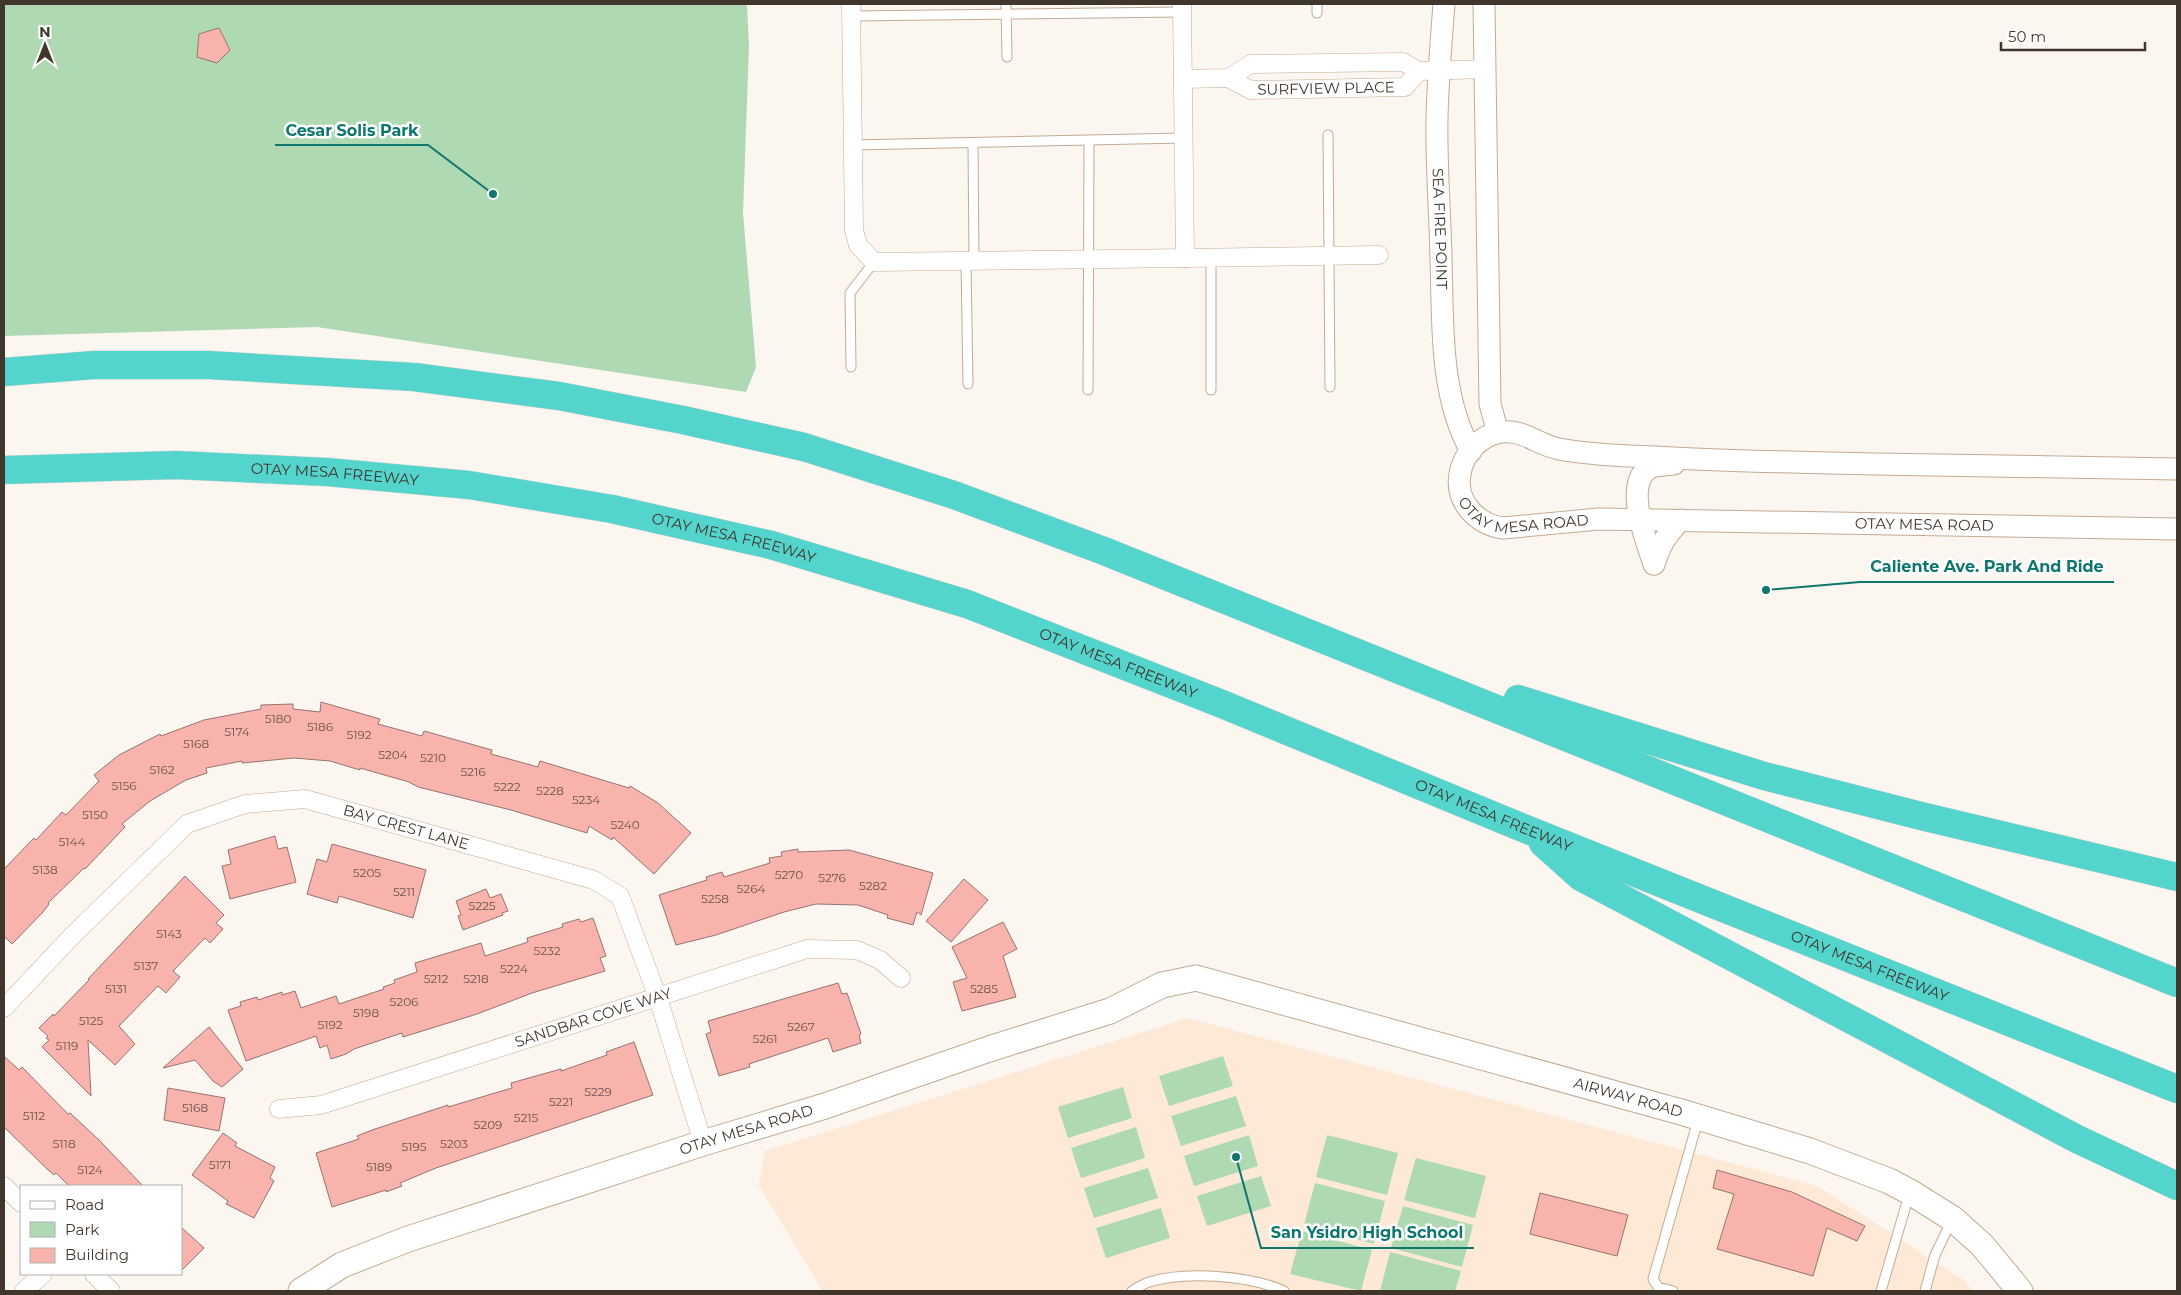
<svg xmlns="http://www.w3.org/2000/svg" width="2181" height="1295" font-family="Montserrat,sans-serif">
<rect width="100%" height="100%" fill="#fbf6f0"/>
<path fill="#fde9d6" d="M 1188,1018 L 1817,1186 L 1965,1281 L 1973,1291 L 823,1291 L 759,1186 L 765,1151 Z"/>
<path fill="#afd9b2" d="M 4,4 L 747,4 L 749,46 L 743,213 L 756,367 L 746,392 L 317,327 L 4,336 Z
M 1223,1056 L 1233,1086 L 1169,1106 L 1159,1076 Z
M 1123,1087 L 1132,1118 L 1068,1138 L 1058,1107 Z
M 1236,1096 L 1246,1126 L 1181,1146 L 1171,1116 Z
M 1136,1127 L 1145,1158 L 1081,1178 L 1071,1148 Z
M 1249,1135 L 1258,1166 L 1194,1186 L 1184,1156 Z
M 1327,1135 L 1398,1153 L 1387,1195 L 1316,1177 Z
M 1416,1158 L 1486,1176 L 1475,1218 L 1404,1200 Z
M 1148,1168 L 1158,1198 L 1094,1218 L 1084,1188 Z
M 1261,1176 L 1271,1206 L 1207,1226 L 1197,1196 Z
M 1315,1183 L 1385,1201 L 1374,1244 L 1304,1225 Z
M 1403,1206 L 1473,1225 L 1462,1267 L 1391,1248 Z
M 1161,1208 L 1170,1238 L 1106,1258 L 1096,1228 Z
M 1302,1231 L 1372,1250 L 1361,1291 L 1290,1274 Z
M 1390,1252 L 1461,1271 L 1455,1291 L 1380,1291 Z"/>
<path fill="#f7b3ac" stroke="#98746f" d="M 219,28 L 230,50 L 217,63 L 197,57 L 199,34 Z
M 321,702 L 380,719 L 378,724 L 422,736 L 424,731 L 492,750 L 491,754 L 538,767 L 540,761 L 629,788 L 630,786 L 658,803 L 691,833 L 654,874 L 613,837 L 612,840 L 589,826 L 587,833 L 511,810 L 418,787 L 409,782 L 360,768 L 360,770 L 330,761 L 294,758 L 242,763 L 242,761 L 206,768 L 207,773 L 186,780 L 150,801 L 122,824 L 125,827 L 85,869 L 84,868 L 48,903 L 49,904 L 43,912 L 12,944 L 4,936 L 4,869 L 34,838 L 36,840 L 62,812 L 66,815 L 99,781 L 94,775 L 119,755 L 160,734 L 161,736 L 204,720 L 261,709 L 261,705 L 293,704 L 293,709 L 320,712 Z
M 275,836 L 278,849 L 287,847 L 296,882 L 230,899 L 222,866 L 231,864 L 228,850 Z
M 332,844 L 426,870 L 413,918 L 339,896 L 337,903 L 307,894 L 317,859 L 327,862 Z
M 798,849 L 798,852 L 849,850 L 933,873 L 921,915 L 917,912 L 913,925 L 887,918 L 888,915 L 858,905 L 816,904 L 784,912 L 716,935 L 676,945 L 659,895 L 694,884 L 707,880 L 706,877 L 722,872 L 724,877 L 770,863 L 769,858 L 782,856 L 781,852 Z
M 185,876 L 224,915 L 216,923 L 223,929 L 210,943 L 205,938 L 173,971 L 180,977 L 166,993 L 158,986 L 119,1026 L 135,1044 L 115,1065 L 88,1040 L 91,1096 L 42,1047 L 49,1040 L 46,1038 L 48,1036 L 39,1028 L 53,1014 L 54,1016 L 89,980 L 88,979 Z
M 964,879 L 988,900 L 951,942 L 926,921 Z
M 486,889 L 490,898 L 501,894 L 508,911 L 502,913 L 503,915 L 463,930 L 458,916 L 461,915 L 456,901 Z
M 593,918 L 606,956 L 600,958 L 605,971 L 532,993 L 477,1014 L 403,1037 L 402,1033 L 354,1049 L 346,1054 L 331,1059 L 327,1045 L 320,1048 L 316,1036 L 246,1061 L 228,1010 L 241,1006 L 240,1002 L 257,997 L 258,1000 L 282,992 L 282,995 L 295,991 L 301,1008 L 336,996 L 339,1004 L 384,989 L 383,987 L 395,983 L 394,980 L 417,972 L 415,963 L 481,943 L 485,956 L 528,942 L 527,938 L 563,927 L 562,924 L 579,919 L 581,922 Z
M 1003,922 L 1017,949 L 1003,956 L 1016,997 L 962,1011 L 953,982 L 967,978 L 952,947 Z
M 838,983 L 842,994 L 847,993 L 861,1034 L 859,1035 L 861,1043 L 833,1052 L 828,1038 L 749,1064 L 750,1067 L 719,1076 L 706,1034 L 711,1032 L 708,1021 Z
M 209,1027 L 243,1069 L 222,1087 L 213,1081 L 195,1060 L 163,1068 Z
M 634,1042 L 653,1095 L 436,1168 L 400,1183 L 402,1186 L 386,1192 L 386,1190 L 332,1207 L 316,1153 L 359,1139 L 357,1136 L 372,1130 L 448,1105 L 448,1107 L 458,1104 L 512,1088 L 511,1083 L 561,1069 L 561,1071 L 607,1055 L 606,1052 Z
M 4,1056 L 19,1070 L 22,1067 L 68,1114 L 70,1113 L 99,1140 L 143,1186 L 69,1186 L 56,1173 L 54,1175 L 46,1168 L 4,1127 Z
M 168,1088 L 225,1098 L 219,1131 L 164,1120 Z
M 223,1133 L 237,1143 L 235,1146 L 275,1167 L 270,1178 L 274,1181 L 254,1218 L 226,1204 L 228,1201 L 192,1175 Z
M 1717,1170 L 1792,1192 L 1865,1226 L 1857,1241 L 1827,1228 L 1813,1276 L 1717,1249 L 1734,1194 L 1713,1188 Z
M 1540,1193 L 1628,1215 L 1617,1256 L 1530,1234 Z
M 181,1227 L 204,1248 L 181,1271 Z"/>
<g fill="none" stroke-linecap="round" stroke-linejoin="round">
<defs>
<path id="service" d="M 1006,4 L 1007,57
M 1317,13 L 1317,4
M 851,16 L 1182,12
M 1328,135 L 1330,387
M 973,143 L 974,262
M 853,145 L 1184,138
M 1211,258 L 1211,390
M 966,262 L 968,384
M 851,367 L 850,293 L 874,262
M 1088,390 L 1089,141
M 1132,1291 C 1137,1288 1143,1284 1149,1282 C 1185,1271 1249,1275 1284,1291
M 1673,1291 L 1658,1287 L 1653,1279 L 1698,1120
M 1881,1291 L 1909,1195
M 1925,1291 L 1935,1255 L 1951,1222"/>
<g id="minor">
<path d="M 851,4 L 854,230 L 858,245 L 874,262 L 1185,258 L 1182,4"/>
<path id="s1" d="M 1228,78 L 1251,90 L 1405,87 L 1419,71"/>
<path d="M 1183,79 L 1228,78 L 1251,64 L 1403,62 L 1419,71 L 1486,69"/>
<path d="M 1185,258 L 1379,255"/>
<path id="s2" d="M 4,1008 L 72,936 L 187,824 L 245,804 L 305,799 L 594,880 L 620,896 L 658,998 L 703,1143"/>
<path id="s3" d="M 279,1109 L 321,1105 L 807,949 L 857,950 L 880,960 L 901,978"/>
<path d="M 4,1186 L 21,1203"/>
<path d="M 94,1274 L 111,1291"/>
<path d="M 24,1291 L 43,1274"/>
</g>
<g id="tertiary">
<path id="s4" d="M 1444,4 C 1441,42 1438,80 1437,117 C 1436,164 1440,211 1441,258 C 1443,320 1439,395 1471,451"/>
<path d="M 1484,4 L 1490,404 L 1498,433"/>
<path id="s5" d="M 2177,469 C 2077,467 1977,465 1876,464 C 1809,462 1741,462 1674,458 C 1636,456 1597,456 1559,449 C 1538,445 1523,429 1501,432 C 1480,435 1463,454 1460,474 C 1455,501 1476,524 1503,528 L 1599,519 L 2177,529"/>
<path d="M 1654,564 C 1647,543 1620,477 1654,466 C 1660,465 1668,465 1674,464"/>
<path d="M 1654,564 C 1660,546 1666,534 1681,520"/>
</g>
<g id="secondary">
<path id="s6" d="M 301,1291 L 342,1265 L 408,1239 L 703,1143 L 825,1106 L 989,1049 L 1110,1011 L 1162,985 L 1196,978 L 1681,1112 L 1810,1151 L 1889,1181 L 1910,1192 L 1953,1219 L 1982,1245 L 2020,1291"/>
</g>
<g id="motorway">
<path d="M 4,372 L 94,365 L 208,365 L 414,377 L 559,396 L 683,420 L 804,447 L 954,495 L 1104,551 L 2177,983"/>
<path id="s7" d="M 4,470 L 176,465 L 327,472 L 469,485 L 612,509 L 771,545 L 967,604 L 1222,704 L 1528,830 L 2177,1089"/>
<path d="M 1518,699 L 1764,776 L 1921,816 L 2177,877"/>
<path d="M 1543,843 L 1581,877 L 2077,1139 L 2177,1186"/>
</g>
</defs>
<use href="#service" stroke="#c4aa90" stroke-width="11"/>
<use href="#minor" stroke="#c4aa90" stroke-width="19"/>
<use href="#tertiary" stroke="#c4aa90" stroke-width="23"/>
<use href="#secondary" stroke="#c4aa90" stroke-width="27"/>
<use href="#motorway" stroke="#d5d3d1" stroke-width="29"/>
<use href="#service" stroke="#fff" stroke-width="9"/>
<use href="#minor" stroke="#fff" stroke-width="18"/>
<use href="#tertiary" stroke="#fff" stroke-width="21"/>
<use href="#secondary" stroke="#fff" stroke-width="25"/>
<use href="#motorway" stroke="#53d4cc" stroke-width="28"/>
</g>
<g text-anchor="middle" stroke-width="5" stroke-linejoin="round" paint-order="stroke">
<g font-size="12" fill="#6e554c">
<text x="278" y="723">5180</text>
<text x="320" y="731">5186</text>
<text x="237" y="736">5174</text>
<text x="359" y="739">5192</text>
<text x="196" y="748">5168</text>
<text x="393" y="759">5204</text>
<text x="433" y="762">5210</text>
<text x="162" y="774">5162</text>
<text x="473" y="776">5216</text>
<text x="124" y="790">5156</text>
<text x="507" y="791">5222</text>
<text x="550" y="795">5228</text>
<text x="586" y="804">5234</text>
<text x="95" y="819">5150</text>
<text x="625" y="829">5240</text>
<text x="72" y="846">5144</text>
<text x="45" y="874">5138</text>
<text x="367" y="877">5205</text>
<text x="789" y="879">5270</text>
<text x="832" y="882">5276</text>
<text x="873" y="890">5282</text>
<text x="751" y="893">5264</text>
<text x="404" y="896">5211</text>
<text x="715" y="903">5258</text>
<text x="482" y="910">5225</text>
<text x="169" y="938">5143</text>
<text x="547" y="955">5232</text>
<text x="146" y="970">5137</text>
<text x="514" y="973">5224</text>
<text x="436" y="983">5212</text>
<text x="476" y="983">5218</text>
<text x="116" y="993">5131</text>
<text x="984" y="993">5285</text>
<text x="404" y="1006">5206</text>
<text x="366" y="1017">5198</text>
<text x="91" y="1025">5125</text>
<text x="330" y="1029">5192</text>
<text x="801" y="1031">5267</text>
<text x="765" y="1043">5261</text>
<text x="67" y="1050">5119</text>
<text x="598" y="1096">5229</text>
<text x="561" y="1106">5221</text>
<text x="195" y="1112">5168</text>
<text x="34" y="1120">5112</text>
<text x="526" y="1122">5215</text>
<text x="488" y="1129">5209</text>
<text x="64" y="1148">5118</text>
<text x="454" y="1148">5203</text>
<text x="414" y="1151">5195</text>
<text x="220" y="1169">5171</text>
<text x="379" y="1171">5189</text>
<text x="90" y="1174">5124</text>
</g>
<g font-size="15" fill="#41362c" stroke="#fff">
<text dy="5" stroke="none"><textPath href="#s1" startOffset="101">SURFVIEW PLACE</textPath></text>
<text dy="5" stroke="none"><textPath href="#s4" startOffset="225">SEA FIRE POINT</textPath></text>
<text dy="5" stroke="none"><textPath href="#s7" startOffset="331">OTAY MESA FREEWAY</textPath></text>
<text dy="5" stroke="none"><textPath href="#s5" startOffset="836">OTAY MESA ROAD</textPath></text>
<text dy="5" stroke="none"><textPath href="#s5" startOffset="1241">OTAY MESA ROAD</textPath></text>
<text dy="5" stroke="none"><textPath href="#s7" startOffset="736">OTAY MESA FREEWAY</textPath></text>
<text dy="5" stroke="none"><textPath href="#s7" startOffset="1141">OTAY MESA FREEWAY</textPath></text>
<text dy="5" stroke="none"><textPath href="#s7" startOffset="1546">OTAY MESA FREEWAY</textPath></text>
<text dy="5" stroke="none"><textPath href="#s2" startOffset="486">BAY CREST LANE</textPath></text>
<text dy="5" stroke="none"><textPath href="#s7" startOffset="1951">OTAY MESA FREEWAY</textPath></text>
<text dy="5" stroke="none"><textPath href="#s3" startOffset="328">SANDBAR COVE WAY</textPath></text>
<text dy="5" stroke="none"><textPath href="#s6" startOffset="1399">AIRWAY ROAD</textPath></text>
<text dy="5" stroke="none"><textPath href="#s6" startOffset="475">OTAY MESA ROAD</textPath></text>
</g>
</g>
<path fill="none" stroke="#0f766e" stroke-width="2" d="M493 194L428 145H275M1766 590L1860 582H2114M1236 1157L1261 1248H1474"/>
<g fill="#0f766e" stroke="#fff" stroke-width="2">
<circle cx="493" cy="194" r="5"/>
<circle cx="1766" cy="590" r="5"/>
<circle cx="1236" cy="1157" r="5"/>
</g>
<g font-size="16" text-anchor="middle" font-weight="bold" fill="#0f766e" stroke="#fff" stroke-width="5" stroke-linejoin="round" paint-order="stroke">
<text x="352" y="136">Cesar Solis Park</text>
<text x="1987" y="572">Caliente Ave. Park And Ride</text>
<text x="1367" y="1238">San Ysidro High School</text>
</g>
<rect width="2181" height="1295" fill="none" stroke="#41362c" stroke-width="10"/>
<rect x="20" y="1185" width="162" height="90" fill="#ffffff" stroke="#b3afab"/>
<rect x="30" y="1201" width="25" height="8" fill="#ffffff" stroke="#b3afab"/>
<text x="65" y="1210" font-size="15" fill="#41362c">Road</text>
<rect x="30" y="1222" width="25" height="15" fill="#afd9b2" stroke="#b3afab"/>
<text x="65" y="1235" font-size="15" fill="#41362c">Park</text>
<rect x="30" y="1248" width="25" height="15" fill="#f7b3ac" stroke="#b3afab"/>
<text x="65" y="1260" font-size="15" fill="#41362c">Building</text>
<g transform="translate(45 45)" stroke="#ffffff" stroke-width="4" paint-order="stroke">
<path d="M0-4L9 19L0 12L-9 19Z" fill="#41362c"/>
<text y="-8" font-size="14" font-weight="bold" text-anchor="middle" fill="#41362c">N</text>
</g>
<path d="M2001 42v8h144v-8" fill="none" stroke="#41362c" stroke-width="2.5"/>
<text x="2008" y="42" font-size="15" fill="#41362c" stroke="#ffffff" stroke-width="4" paint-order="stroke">50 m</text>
</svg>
